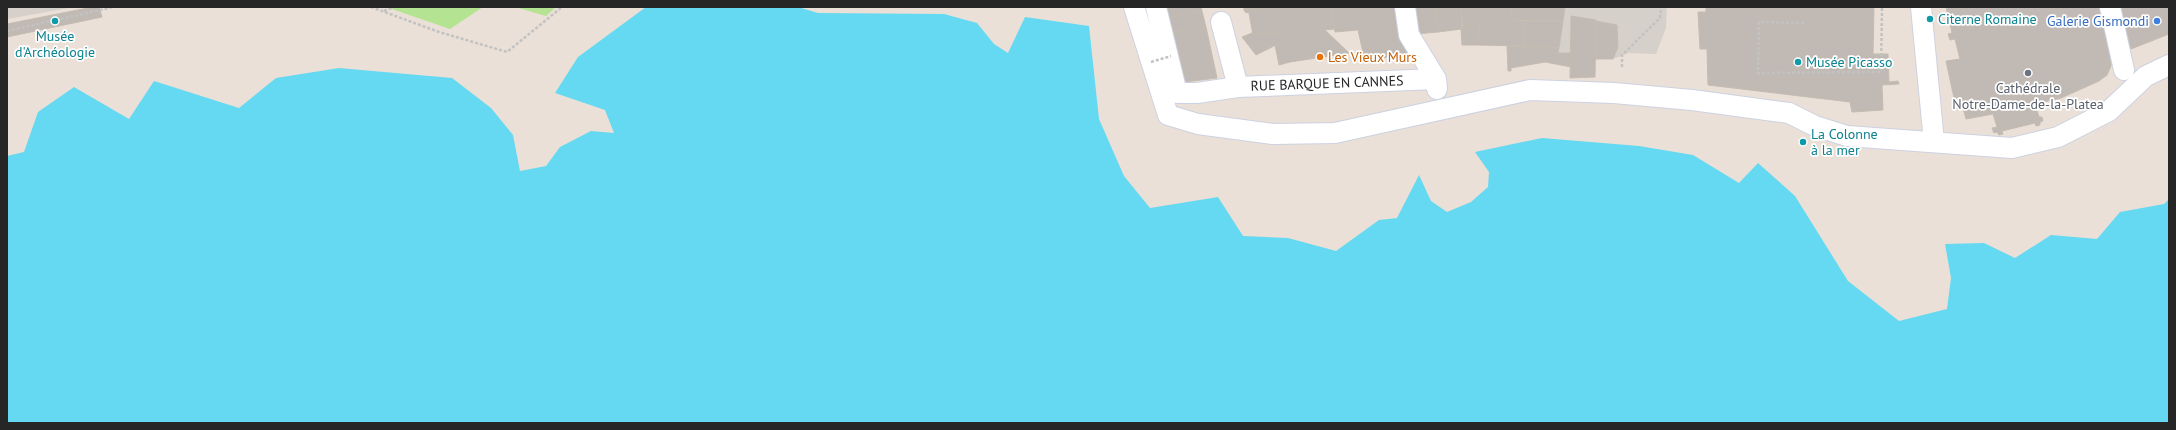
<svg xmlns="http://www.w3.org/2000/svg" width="2176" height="430" font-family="'PT Sans',sans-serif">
<rect width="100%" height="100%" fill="#eae0d7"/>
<path fill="#b4e391" d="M 386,7 L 483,7 L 450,29 Z
M 515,7 L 556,7 L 546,16 Z"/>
<path fill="#d5d0ca" d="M 7,7 L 74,7 L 7,19 Z
M 1565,7 L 1667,7 L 1666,28 L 1656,54 L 1629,53 L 1613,59 L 1618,47 L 1617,25 L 1571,16 L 1570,53 L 1558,53 Z"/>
<path fill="#65d9f1" d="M 646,7 L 798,7 L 818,13 L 944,14 L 977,23 L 994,44 L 1008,53 L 1025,17 L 1089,26 L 1099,119 L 1124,176 L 1150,208 L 1218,197 L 1243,236 L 1288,238 L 1336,251 L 1379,220 L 1397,218 L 1419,175 L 1431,201 L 1447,212 L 1471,202 L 1488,187 L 1489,172 L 1475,152 L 1542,138 L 1639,146 L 1693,155 L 1739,183 L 1758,163 L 1795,196 L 1848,281 L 1899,321 L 1947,309 L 1951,278 L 1945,244 L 1984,243 L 2015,258 L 2051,235 L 2097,239 L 2120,212 L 2164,204 L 2169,199 L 2169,423 L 7,423 L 7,156 L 24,152 L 38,112 L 74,87 L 129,119 L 154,81 L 239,108 L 276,78 L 339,68 L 452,78 L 491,108 L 513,135 L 520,171 L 546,166 L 560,147 L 591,131 L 614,133 L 605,110 L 555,93 L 578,57 Z"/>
<path fill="#c1bab4" stroke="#c5bcb1" d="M 93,7 L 99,7 L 102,17 L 7,37 L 7,24 Z
M 1163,7 L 1201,7 L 1202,11 L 1165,18 Z
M 1244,7 L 1271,7 L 1244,10 Z
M 1271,7 L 1330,7 L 1334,29 L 1325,30 L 1349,53 L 1290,62 L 1279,65 L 1275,45 L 1282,42 L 1279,32 L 1253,35 L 1249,13 L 1245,12 L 1244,10 Z
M 1330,7 L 1398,7 L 1409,53 L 1365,61 L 1358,30 L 1335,32 Z
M 1411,7 L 1436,7 L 1438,32 L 1415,34 Z
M 1436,7 L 1461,7 L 1462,29 L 1438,32 Z
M 1461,7 L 1511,7 L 1512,20 L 1523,21 L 1525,46 L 1477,45 L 1480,25 L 1463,27 Z
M 1511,7 L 1565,7 L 1563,21 L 1512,20 Z
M 1706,7 L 1874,7 L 1873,54 L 1888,54 L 1889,82 L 1898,81 L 1899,84 L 1882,85 L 1883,110 L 1852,112 L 1850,102 L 1708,85 L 1707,49 L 1700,49 L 1698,12 L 1706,12 Z
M 1946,7 L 2103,7 L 2112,57 L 2111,66 L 2107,75 L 2099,81 L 2061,98 L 2035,104 L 2039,117 L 2042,117 L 2043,121 L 2040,122 L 2040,125 L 2036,126 L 2035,123 L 2002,131 L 2003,134 L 1999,135 L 1997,132 L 1994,133 L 1992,128 L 1997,127 L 1993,114 L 1966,119 L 1960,97 L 1954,98 L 1946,61 L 1960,59 L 1955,39 L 1950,40 L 1948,34 L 1952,33 Z
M 2127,7 L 2169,7 L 2169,34 L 2131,49 L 2119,9 Z
M 1202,11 L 1206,27 L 1166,34 L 1165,18 Z
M 1571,16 L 1596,20 L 1595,77 L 1570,78 Z
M 1523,21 L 1563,21 L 1559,48 L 1525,47 Z
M 1596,21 L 1617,25 L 1618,47 L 1613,59 L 1595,59 Z
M 1480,25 L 1477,45 L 1462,45 L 1461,29 L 1463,27 Z
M 1206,27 L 1217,78 L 1176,83 L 1166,34 Z
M 1279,32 L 1282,42 L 1256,55 L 1242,37 L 1252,33 L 1253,35 Z
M 1507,46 L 1559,48 L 1558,53 L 1570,53 L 1571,67 L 1545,62 L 1511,68 L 1511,71 L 1508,71 Z"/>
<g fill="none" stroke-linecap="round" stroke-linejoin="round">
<defs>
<path id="pedestrian" d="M 1134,7 L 1168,115 L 1198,124 L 1273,134 L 1335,133 L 1530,90 L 1614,93 L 1692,100 L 1789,113 L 1815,126 L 1847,136 L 2012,148 L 2058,137 L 2109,111 L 2146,76 L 2169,65
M 1156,7 L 1177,93 L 1197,93 L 1238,87
M 1405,7 L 1409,35 L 1436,79 L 1437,89
M 1921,7 L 1934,142
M 2110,7 L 2124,70
M 1221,22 L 1238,87 L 1436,79"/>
</defs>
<use href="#pedestrian" stroke="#ccd2e1" stroke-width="22"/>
<path stroke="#c2c2c2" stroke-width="2.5" stroke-dasharray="3 2" stroke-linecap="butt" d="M 371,7 L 439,32 L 507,52 L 562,7
M 384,11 L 394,7
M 1804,23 L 1759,22 L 1758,73 L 1881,72 L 1882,7
M 7,31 L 113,7
M 1622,67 L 1622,55 L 1660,18 L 1661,7"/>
<use href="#pedestrian" stroke="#fff" stroke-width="20"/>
<path stroke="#c2c2c2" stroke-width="2.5" stroke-dasharray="3 2" stroke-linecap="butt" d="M 1151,62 L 1171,56"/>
</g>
<g fill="#0f9aa8" stroke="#fff" stroke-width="1.5">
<circle cx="1930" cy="19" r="4"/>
<circle cx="55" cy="21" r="4"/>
<circle cx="1798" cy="62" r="4"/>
<circle cx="1803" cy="142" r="4"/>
</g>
<circle fill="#3f7fe0" stroke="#fff" stroke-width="1.5" cx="2157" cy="21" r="4"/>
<circle fill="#e8710a" stroke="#fff" stroke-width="1.5" cx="1320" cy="57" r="4"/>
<circle fill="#6b7280" stroke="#fff" stroke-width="1.5" cx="2028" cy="73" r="4"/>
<g text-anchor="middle" stroke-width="3.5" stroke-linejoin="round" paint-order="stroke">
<g font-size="14" fill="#0d838f" stroke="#fff" text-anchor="start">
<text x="1938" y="24">Citerne Romaine</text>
<text x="55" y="41" text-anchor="middle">Musée<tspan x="55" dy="16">d'Archéologie</tspan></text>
<text x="1806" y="67">Musée Picasso</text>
<text x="1811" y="139">La Colonne<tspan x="1811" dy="16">à la mer</tspan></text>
</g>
<g font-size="14" fill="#366cbe" stroke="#fff" text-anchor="end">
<text x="2149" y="26">Galerie Gismondi</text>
</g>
<g font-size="14" fill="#c56008" stroke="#fff" text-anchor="start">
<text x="1328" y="62">Les Vieux Murs</text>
</g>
<g font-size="14" fill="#262626" stroke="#fff">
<text transform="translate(1327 83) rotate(-2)" y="5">RUE BARQUE EN CANNES</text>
</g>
<g font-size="14" fill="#5b616d" stroke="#fff">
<text x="2028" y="93">Cathédrale<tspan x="2028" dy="16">Notre-Dame-de-la-Platea</tspan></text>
</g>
</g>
<rect width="2176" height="430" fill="none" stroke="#262626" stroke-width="16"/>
</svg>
